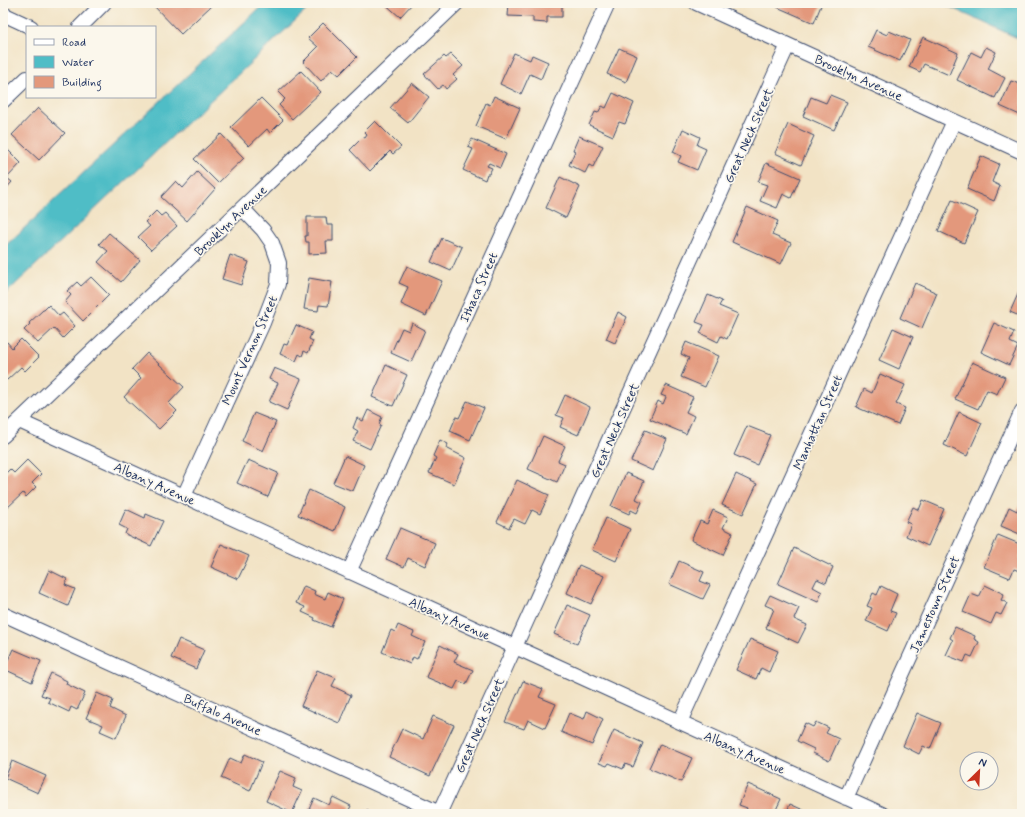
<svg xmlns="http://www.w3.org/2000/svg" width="1025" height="817" font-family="Mynerve,sans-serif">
<rect width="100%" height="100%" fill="#fbf7ec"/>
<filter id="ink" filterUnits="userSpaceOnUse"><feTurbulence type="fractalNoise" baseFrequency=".025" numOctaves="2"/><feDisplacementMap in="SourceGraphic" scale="8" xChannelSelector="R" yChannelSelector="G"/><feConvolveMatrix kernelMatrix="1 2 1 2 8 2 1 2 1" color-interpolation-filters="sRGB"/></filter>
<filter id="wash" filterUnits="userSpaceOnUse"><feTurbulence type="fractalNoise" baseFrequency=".012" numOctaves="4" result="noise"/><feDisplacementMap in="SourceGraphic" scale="16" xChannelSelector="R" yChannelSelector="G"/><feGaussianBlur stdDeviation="0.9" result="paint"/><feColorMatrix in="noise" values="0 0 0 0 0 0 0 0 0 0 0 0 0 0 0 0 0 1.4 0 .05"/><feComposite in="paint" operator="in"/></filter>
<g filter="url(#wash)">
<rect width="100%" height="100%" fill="#f2e3c5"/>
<path fill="#4fbdc6" stroke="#357692" d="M 265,3 L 314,3 L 3,296 L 3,248 Z
M 941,3 L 1022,3 L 1022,40 Z"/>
<g id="blocks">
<path fill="#e3987b" d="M 151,3 L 208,3 L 211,6 L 181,34 Z
M 384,3 L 413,3 L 400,17 Z
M 509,3 L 562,3 L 562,17 L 547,17 L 547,23 L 533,22 L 533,17 L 508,16 Z
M 778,3 L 822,3 L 814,23 L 777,7 Z
M 323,23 L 357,57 L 339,75 L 332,69 L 321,81 L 303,62 L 318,47 L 308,38 Z
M 876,30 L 887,35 L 889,31 L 910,40 L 900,61 L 868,47 Z
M 923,37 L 958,53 L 949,75 L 924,64 L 920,72 L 909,67 Z
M 986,47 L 996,52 L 988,69 L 1005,78 L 995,98 L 957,80 L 971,52 L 981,57 Z
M 619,48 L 637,56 L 626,82 L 607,74 Z
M 514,53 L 530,60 L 532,55 L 548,62 L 541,79 L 530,74 L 521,94 L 500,84 Z
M 451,54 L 463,66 L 453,75 L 457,79 L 446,89 L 443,85 L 438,89 L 424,74 L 444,56 L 446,58 Z
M 301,71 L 321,92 L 292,119 L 279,105 L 285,99 L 278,92 Z
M 1011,81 L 1022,85 L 1022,116 L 1000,106 Z
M 412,83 L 429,97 L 408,123 L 390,108 Z
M 613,93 L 634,103 L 625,124 L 619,122 L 613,136 L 589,125 L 595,112 L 598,113 L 602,106 L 606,108 Z
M 830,95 L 847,102 L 834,130 L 803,116 L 811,97 L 826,103 Z
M 494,96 L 520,108 L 506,139 L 476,126 L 486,103 L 490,105 Z
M 261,98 L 283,120 L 270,133 L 267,129 L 249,146 L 231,127 Z
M 38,108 L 65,133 L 39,160 L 12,135 Z
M 375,121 L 401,147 L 393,154 L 390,151 L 370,171 L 350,150 L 363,137 L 365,138 L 367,135 L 364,132 Z
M 788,124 L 814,136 L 801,165 L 775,153 Z
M 683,129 L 700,137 L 697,145 L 706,149 L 697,170 L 678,162 L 681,156 L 673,152 Z
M 221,134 L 244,158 L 218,183 L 194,159 Z
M 579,136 L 603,146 L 593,167 L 589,165 L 585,173 L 569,165 L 575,151 L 573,150 Z
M 472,139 L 506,154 L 500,168 L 489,163 L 487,166 L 492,168 L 489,174 L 487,174 L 485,180 L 463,170 L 473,149 L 468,147 Z
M 4,146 L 21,163 L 7,178 L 12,182 L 3,192 L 3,147 Z
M 981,156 L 999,164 L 992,182 L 1000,186 L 994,201 L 967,189 Z
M 766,163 L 800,178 L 791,198 L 783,194 L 777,208 L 760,201 L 767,185 L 758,182 Z
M 197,172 L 215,189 L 187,221 L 161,197 L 176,181 L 183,188 Z
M 560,177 L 580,187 L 566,218 L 546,208 Z
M 952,200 L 978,212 L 964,243 L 938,231 Z
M 747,207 L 778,221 L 772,235 L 791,243 L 781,264 L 732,242 Z
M 156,211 L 161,216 L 165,213 L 177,226 L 151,250 L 138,237 L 150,226 L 145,222 Z
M 307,217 L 326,217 L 327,225 L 333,225 L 333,241 L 326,241 L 327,253 L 309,254 L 309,242 L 306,242 L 305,236 L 307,236 Z
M 109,233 L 140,260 L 121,282 L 98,262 L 108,251 L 99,244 Z
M 442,238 L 462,247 L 451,271 L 431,262 Z
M 230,255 L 249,262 L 241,285 L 222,279 Z
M 407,266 L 442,281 L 426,316 L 401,304 L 408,287 L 399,283 Z
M 91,277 L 109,295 L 83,321 L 65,302 L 71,295 L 67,291 L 77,282 L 81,286 Z
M 309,278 L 332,282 L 328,306 L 319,305 L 318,311 L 304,309 Z
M 915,283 L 937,293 L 922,328 L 900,318 Z
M 1022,285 L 1022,317 L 1010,312 Z
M 708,295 L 722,301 L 719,306 L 738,314 L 727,339 L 721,336 L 718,342 L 700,333 L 704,325 L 696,322 Z
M 49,305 L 59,316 L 63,313 L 75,326 L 63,338 L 54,328 L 38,343 L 24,330 L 30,324 L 29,323 L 43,310 L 44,310 Z
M 618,312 L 627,317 L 615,343 L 606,339 Z
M 412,323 L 425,330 L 411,362 L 391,353 L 402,328 L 409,331 Z
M 994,323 L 1014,332 L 1010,342 L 1018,346 L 1009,365 L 981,352 Z
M 296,325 L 312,332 L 309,339 L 313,341 L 308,353 L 304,351 L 302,356 L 299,354 L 296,361 L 280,354 L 284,344 L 287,345 Z
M 893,328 L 913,337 L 899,369 L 879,360 Z
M 21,339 L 39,357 L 25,371 L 21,367 L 7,380 L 3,377 L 3,346 L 7,342 L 12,348 Z
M 686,342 L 719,356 L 705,387 L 681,377 L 689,358 L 681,354 Z
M 147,353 L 184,387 L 169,403 L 177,411 L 159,429 L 124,397 L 141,378 L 132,369 Z
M 972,362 L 1005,377 L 997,394 L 987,390 L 978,409 L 955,399 Z
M 386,365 L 407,375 L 393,406 L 372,397 Z
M 274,368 L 301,379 L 287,410 L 269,402 L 278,383 L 269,379 Z
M 880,374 L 905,385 L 896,404 L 905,408 L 898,425 L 856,407 L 864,389 L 872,393 Z
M 666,385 L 693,397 L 686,412 L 694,416 L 686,434 L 650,419 L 658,401 L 663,404 L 666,397 L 661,395 Z
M 565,395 L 590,407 L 578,435 L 560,427 L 564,418 L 556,415 Z
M 467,401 L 484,408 L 470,440 L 450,431 L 456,417 L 459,418 Z
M 368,410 L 382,417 L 379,424 L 381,425 L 370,449 L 353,441 L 358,431 L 353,428 L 357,418 L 363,421 Z
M 959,412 L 982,423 L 967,456 L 944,445 Z
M 254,413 L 276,422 L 263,451 L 242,441 Z
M 747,426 L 770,435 L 757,465 L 734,455 Z
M 645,430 L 667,439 L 653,471 L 631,461 Z
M 543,436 L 565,446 L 558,461 L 565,464 L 557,482 L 528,469 Z
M 440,440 L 448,444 L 446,448 L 466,458 L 454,484 L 429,473 L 436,458 L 433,456 Z
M 345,456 L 364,465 L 353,491 L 333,483 Z
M 27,460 L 41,474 L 32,483 L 36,487 L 26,497 L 23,493 L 7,508 L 3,504 L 3,476 L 10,469 L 14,473 Z
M 248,460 L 278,473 L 268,497 L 237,483 Z
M 626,473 L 644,481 L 636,499 L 642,502 L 637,513 L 631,510 L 629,514 L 611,506 Z
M 736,474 L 757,484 L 743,514 L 722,505 Z
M 517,480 L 549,495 L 540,514 L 532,510 L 525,524 L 514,519 L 509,528 L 497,522 Z
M 309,490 L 345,507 L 335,531 L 298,515 Z
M 1022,499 L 1022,535 L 1001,526 L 1009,507 L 1017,511 Z
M 923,500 L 944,509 L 928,546 L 906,536 L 911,524 L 906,522 L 913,507 L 919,510 Z
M 126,509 L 145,518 L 146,514 L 163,521 L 151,546 L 125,534 L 127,529 L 119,525 Z
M 713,510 L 728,517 L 723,528 L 733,533 L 723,555 L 691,540 L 700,521 L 707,524 Z
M 606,518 L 630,529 L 616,561 L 592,550 Z
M 400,528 L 435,543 L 425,566 L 408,558 L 404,567 L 386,559 Z
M 998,535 L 1022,545 L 1022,551 L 1019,558 L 1022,559 L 1022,572 L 1014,569 L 1010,578 L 984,567 Z
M 221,544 L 249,556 L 238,579 L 211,567 Z
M 794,548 L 833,567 L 826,583 L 817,579 L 813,587 L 822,592 L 818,602 L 778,584 Z
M 679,561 L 704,572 L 700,581 L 710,585 L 703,599 L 669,584 Z
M 579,565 L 604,576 L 591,604 L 567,593 Z
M 49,570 L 67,579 L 65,585 L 75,589 L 68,606 L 39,593 Z
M 985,585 L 1004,594 L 1001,600 L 1007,603 L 1001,615 L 996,613 L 991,624 L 963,612 L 971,594 L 979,597 Z
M 304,586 L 315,591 L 314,594 L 325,599 L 328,592 L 343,599 L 331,627 L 314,620 L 315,618 L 302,612 L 305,607 L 296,603 Z
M 881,586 L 897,594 L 890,611 L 896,613 L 888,631 L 866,621 L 872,608 L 867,606 L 873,593 L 877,595 Z
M 770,595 L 799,608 L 794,619 L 807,625 L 798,643 L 766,628 L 774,609 L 765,605 Z
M 567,605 L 590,615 L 577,644 L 554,634 Z
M 398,625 L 414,632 L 412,636 L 425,642 L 417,659 L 413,657 L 410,664 L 382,652 L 391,630 L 395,632 Z
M 955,627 L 975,636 L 974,639 L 979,642 L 972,657 L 967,655 L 964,662 L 946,655 L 953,640 L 950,638 Z
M 179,639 L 204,650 L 196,669 L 171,658 Z
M 750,639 L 778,651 L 769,672 L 761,668 L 756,679 L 736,670 Z
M 440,645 L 458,654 L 454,662 L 473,670 L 466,684 L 458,681 L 454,689 L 426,677 Z
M 13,649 L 41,661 L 32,682 L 4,669 Z
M 317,670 L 336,678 L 332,686 L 351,695 L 339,723 L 301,706 Z
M 51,673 L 67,681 L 66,684 L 85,693 L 77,710 L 71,707 L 69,712 L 48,702 L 50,698 L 41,695 Z
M 523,681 L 543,689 L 539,697 L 556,704 L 545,728 L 528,720 L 524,729 L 505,722 Z
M 97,693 L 113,700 L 110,708 L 126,716 L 116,738 L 100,731 L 103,725 L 86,718 Z
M 587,711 L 603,719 L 592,745 L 561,732 L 569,713 L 584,719 Z
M 917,713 L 941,723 L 930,749 L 923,746 L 919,754 L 903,746 Z
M 433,716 L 454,725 L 430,776 L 389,757 L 402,729 L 423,739 Z
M 816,722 L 829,728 L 826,733 L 839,739 L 829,761 L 813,753 L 814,749 L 797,741 L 805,723 L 813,727 Z
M 614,730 L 643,743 L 633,767 L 625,764 L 623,769 L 609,763 L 607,766 L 599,763 Z
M 660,744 L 692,758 L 681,782 L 649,768 Z
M 245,754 L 262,762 L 250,791 L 221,778 L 230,758 L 241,763 Z
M 12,761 L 46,776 L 38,793 L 5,778 Z
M 280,771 L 296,778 L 293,787 L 302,791 L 292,813 L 266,801 Z
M 748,784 L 781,799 L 774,814 L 745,814 L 747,808 L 739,805 Z
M 333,797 L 351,806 L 347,814 L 307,814 L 314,798 L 329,805 Z
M 790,804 L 812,814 L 786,814 Z
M 366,810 L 374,814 L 365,814 Z"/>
</g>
</g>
<g filter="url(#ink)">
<use href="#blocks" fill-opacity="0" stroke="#3b4a6d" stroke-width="1"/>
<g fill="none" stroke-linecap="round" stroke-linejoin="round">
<defs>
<path id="street" d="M 696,3 L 1022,152
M 3,14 L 31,27
M 80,27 L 104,3
M 3,101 L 27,78
M 19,421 L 882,814
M 3,436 L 457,3
M 184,496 L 263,323 L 278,284 L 279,263 L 272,243 L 263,230 L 242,208
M 349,572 L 608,3
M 3,614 L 442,814
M 680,722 L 954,121
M 846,798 L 1022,411
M 439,814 L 788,45"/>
</defs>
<use href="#street" stroke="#3b4a6d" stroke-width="16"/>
<use href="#street" stroke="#fff" stroke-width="14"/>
</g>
</g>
<g text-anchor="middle" stroke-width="3.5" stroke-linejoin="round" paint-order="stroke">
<g font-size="13" fill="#1b2f5e" stroke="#fbf7ec">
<text transform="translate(859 77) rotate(24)" y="5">Brooklyn Avenue</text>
<text transform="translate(748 135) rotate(-66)" y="5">Great Neck Street</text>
<text transform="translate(230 220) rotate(-44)" y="5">Brooklyn Avenue</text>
<text transform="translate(478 287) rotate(-66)" y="5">Ithaca Street</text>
<text transform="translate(249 350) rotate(-66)" y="5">Mount Vernon Street</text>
<text transform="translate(817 422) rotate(-66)" y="5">Manhattan Street</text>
<text transform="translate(614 430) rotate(-66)" y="5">Great Neck Street</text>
<text transform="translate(155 483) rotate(24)" y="5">Albany Avenue</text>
<text transform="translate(934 604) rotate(-66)" y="5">Jamestown Street</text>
<text transform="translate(450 618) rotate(24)" y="5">Albany Avenue</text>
<text transform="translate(223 714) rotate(24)" y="5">Buffalo Avenue</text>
<text transform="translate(479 725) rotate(-66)" y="5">Great Neck Street</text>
<text transform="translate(745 752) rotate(24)" y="5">Albany Avenue</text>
</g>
</g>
<rect width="1025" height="817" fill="none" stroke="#fbf7ec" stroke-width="16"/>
<rect x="26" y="26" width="130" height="72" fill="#fbf7ec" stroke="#a1a7b3"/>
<rect x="34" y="39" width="20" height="6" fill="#ffffff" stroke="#a1a7b3"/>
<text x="62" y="46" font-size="12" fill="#1b2f5e">Road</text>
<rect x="34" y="56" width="20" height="12" fill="#4fbdc6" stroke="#a1a7b3"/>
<text x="62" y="66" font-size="12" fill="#1b2f5e">Water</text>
<rect x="34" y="76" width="20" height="12" fill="#e3987b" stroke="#a1a7b3"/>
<text x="62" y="86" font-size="12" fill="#1b2f5e">Building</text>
<g transform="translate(979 771) rotate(24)"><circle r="19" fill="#fbf7ec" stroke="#a1a7b3"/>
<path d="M0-3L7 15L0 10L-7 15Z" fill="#c8321e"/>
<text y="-6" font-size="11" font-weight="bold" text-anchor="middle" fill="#1b2f5e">N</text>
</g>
</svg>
